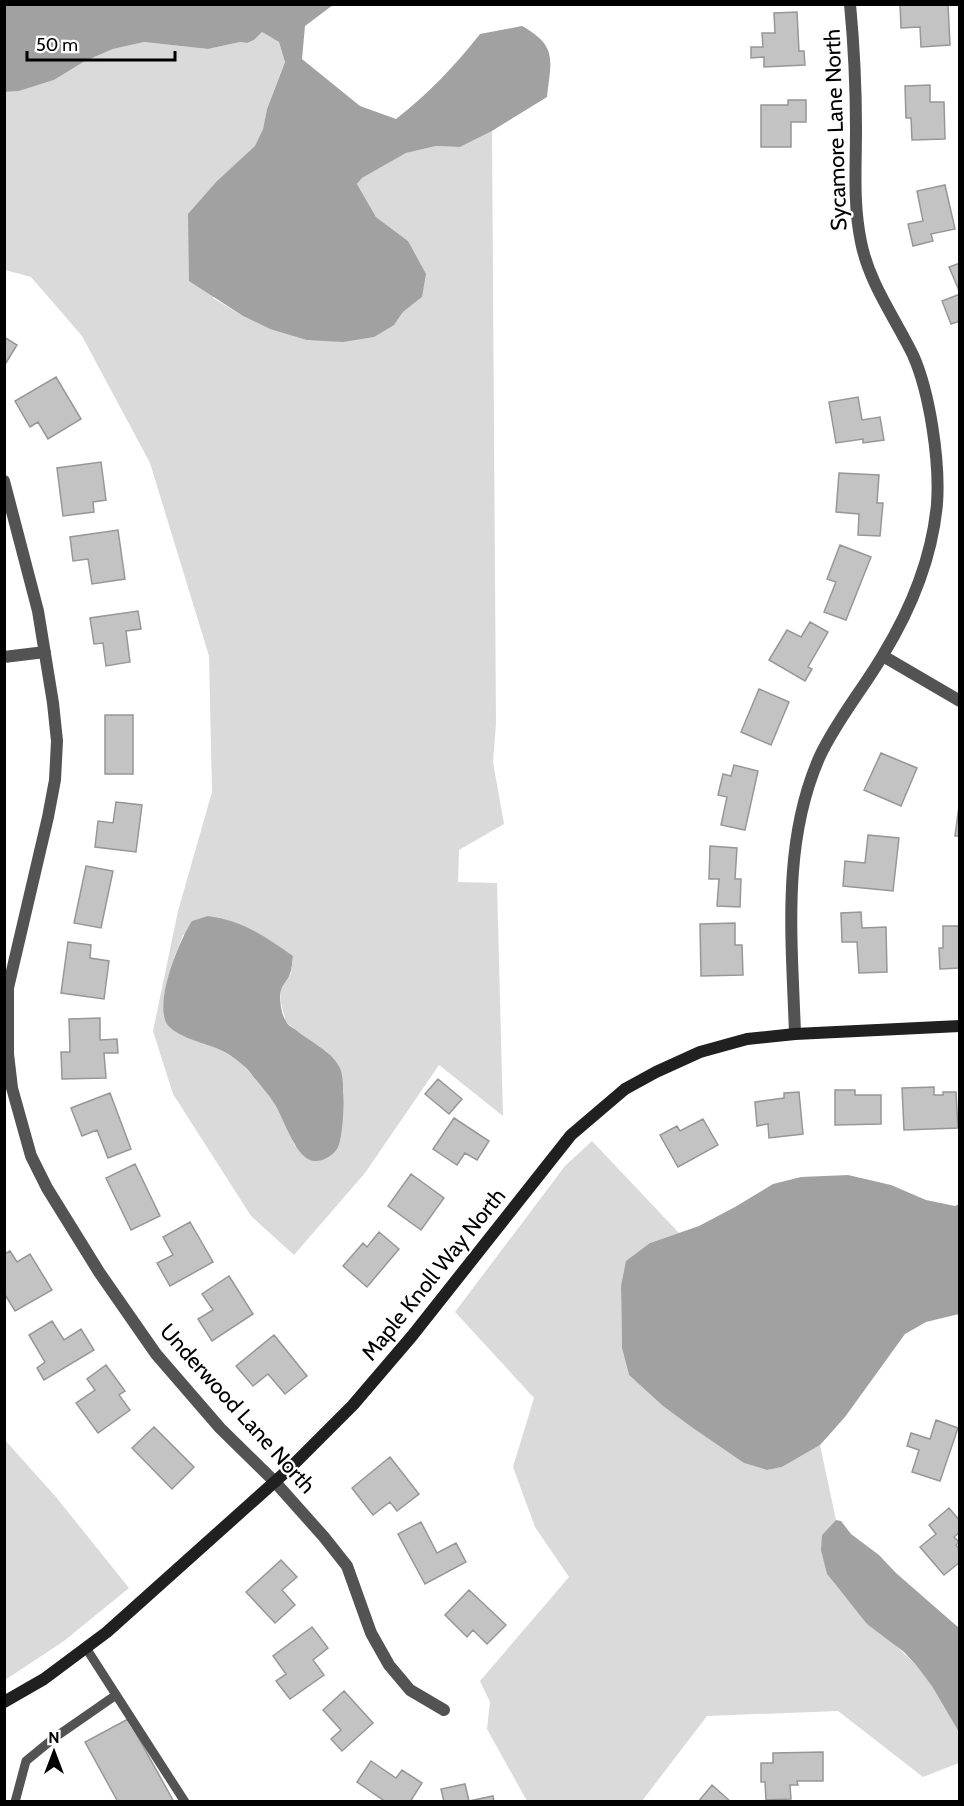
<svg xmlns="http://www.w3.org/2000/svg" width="964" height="1806" font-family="Cabin,sans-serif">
<rect width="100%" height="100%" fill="#fff"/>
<path fill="#dadada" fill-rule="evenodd" d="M 262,32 L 279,42 L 285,61 L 267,109 L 263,129 L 255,147 L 217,181 L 213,298 L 243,316 L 270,329 L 397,321 L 403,312 L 422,297 L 408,241 L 376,217 L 357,184 L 362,178 L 406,153 L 436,146 L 460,147 L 492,131 L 496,724 L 493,762 L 504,824 L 459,850 L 458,882 L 497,883 L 503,1116 L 439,1065 L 365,1173 L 294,1255 L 251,1216 L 173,1094 L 153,1031 L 178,911 L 212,792 L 209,656 L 150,463 L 82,336 L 31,277 L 5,270 L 5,92 L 19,91 L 54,80 L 85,61 L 113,49 L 144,42 L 208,49 L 240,42 L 247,43 L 254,40 ZM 254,931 L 293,956 L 291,974 L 281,989 L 281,1003 L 286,1022 L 307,1039 L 326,1051 L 340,1068 L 344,1091 L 342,1114 L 295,1146 L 287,1126 L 274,1102 L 242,1063 L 219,1049 L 179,1034 L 167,986 L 174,958 L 183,935 Z
M 592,1141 L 679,1233 L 650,1243 L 621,1286 L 622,1348 L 629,1375 L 663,1406 L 744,1463 L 767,1470 L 782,1467 L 820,1445 L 836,1520 L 822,1535 L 827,1574 L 846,1598 L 916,1665 L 932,1685 L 958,1728 L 959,1763 L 923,1777 L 838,1711 L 707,1716 L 642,1801 L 527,1801 L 487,1729 L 490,1702 L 480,1681 L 569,1577 L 535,1527 L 513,1467 L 534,1398 L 455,1312 L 565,1166 Z
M 4,1439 L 56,1497 L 129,1588 L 64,1641 L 5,1680 Z"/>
<path fill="#a1a1a1" d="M 5,4 L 333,5 L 305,26 L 302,59 L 360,106 L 396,119 C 428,94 455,66 480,34 L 522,26 C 558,46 551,60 547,97 L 492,131 L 460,147 L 436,146 L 406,153 L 362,178 L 357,184 L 376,217 L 408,241 L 426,274 L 422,297 L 403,312 L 394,325 L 374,337 L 343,342 L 307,340 L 270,329 L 243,316 L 189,281 L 188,214 L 217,181 L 255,146 L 263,129 L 267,109 L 285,62 L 279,42 L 262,32 L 254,40 L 247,43 L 240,42 L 208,49 L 144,42 L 113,49 L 85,61 L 54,80 L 19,91 L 5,92 Z
M 208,916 C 244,921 264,936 293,956 C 292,962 292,969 290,974 C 288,980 283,984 281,990 C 279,998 281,1014 286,1021 C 287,1025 293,1028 296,1030 C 310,1042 332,1051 340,1068 C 346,1080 344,1139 337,1149 C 332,1156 322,1162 314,1161 C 296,1160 284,1118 274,1103 C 267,1092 257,1082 249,1071 C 240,1061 228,1053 216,1048 C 203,1043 175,1036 167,1024 C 154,1002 179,941 192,921 Z
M 848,1175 L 891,1185 L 926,1200 L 955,1206 L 959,1204 L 959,1314 L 926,1322 L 905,1334 L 845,1417 L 820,1445 L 782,1467 L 767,1470 L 744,1463 L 693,1428 L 663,1406 L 629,1375 L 622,1348 L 621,1286 L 626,1261 L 650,1243 L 699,1226 L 735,1207 L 773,1184 L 801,1177 Z
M 836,1520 L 841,1521 L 851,1534 L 879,1555 L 896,1573 L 959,1628 L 959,1732 L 932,1686 L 916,1665 L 904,1652 L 867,1624 L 827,1574 L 821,1550 L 822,1535 Z"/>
<path fill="#c3c3c3" stroke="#979797" stroke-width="1.5" d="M 900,4 L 948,4 L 950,45 L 921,47 L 920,27 L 901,28 Z
M 797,12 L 799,51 L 804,51 L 805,65 L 764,67 L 764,57 L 751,58 L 751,47 L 763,47 L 762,33 L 775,33 L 774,13 Z
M 930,85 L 930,102 L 944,102 L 945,139 L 912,140 L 911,118 L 906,118 L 905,86 Z
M 788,100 L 806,100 L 806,122 L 791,122 L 791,147 L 761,147 L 761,105 L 788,105 Z
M 945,185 L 955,229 L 931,234 L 933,241 L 913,246 L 908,224 L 923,221 L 917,191 Z
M 960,263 L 960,293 L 949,267 Z
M 960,294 L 960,321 L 951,324 L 942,301 Z
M 4,337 L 17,345 L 4,366 Z
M 56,377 L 81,419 L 48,439 L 38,422 L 30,427 L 15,401 Z
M 858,397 L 862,420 L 880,417 L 884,440 L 863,443 L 863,439 L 836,443 L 829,402 Z
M 101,462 L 106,500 L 93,502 L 94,512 L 63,516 L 57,468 Z
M 839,473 L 879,475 L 877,503 L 883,503 L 880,536 L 858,535 L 859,514 L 836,512 Z
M 118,530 L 125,579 L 92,584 L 88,559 L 73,561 L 70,537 Z
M 840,545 L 871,557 L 846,620 L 824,612 L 836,582 L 827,579 Z
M 138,611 L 141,629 L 126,631 L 130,662 L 106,666 L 103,643 L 94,644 L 90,618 Z
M 810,622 L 828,632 L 808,667 L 812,669 L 805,681 L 769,660 L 787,630 L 801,637 Z
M 759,689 L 789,702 L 771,745 L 741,732 Z
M 105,715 L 133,715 L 133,774 L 105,774 Z
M 881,753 L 917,768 L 901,806 L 864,790 Z
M 734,765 L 758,771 L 745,830 L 721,825 L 727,797 L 718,795 L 723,774 L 731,776 Z
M 116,802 L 142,805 L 136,852 L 95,847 L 98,821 L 113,823 Z
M 959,806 L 960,806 L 960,836 L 955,836 Z
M 868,835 L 899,838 L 893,891 L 843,886 L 845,861 L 865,863 Z
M 710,846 L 737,848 L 735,879 L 741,879 L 740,907 L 717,906 L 719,879 L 709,879 Z
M 86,866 L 113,871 L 101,928 L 74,923 Z
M 861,912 L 862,928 L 886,927 L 887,972 L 859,973 L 857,942 L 842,942 L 841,913 Z
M 735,923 L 735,945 L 742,945 L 743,975 L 701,976 L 700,924 Z
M 943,926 L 960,926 L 960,968 L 940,969 L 939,948 L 943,948 Z
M 68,942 L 91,945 L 90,958 L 109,961 L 104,999 L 61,993 Z
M 100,1018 L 100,1040 L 117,1039 L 118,1053 L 104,1053 L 106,1078 L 62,1079 L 61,1052 L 70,1052 L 69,1019 Z
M 438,1079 L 462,1099 L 449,1114 L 425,1094 Z
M 934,1087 L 934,1095 L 943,1095 L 943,1092 L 956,1092 L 958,1128 L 904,1130 L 902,1088 Z
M 835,1090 L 855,1090 L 855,1095 L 881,1095 L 881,1124 L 835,1125 Z
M 799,1092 L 803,1134 L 769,1138 L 768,1124 L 757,1126 L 755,1102 L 784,1098 L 784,1093 Z
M 110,1093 L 131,1149 L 108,1158 L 97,1130 L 82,1136 L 71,1108 Z
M 454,1118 L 489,1141 L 477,1160 L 465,1153 L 457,1165 L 433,1149 Z
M 703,1119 L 718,1145 L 678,1167 L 660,1135 L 677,1126 L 680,1131 Z
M 135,1164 L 160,1216 L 131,1230 L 106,1178 Z
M 411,1174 L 444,1198 L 421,1230 L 388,1206 Z
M 190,1222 L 213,1262 L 170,1286 L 157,1263 L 173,1255 L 163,1237 Z
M 379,1232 L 399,1249 L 367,1287 L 343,1266 L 363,1243 L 367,1247 Z
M 10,1251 L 17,1262 L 30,1254 L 52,1290 L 15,1311 L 4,1293 L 4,1254 Z
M 229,1276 L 253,1314 L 212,1341 L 198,1319 L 213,1310 L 202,1294 Z
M 52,1321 L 64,1340 L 81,1329 L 94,1350 L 44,1380 L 37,1368 L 45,1362 L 29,1335 Z
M 274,1335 L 307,1376 L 285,1394 L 268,1374 L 253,1386 L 236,1366 Z
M 106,1365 L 125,1391 L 119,1395 L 130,1410 L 98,1433 L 76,1403 L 95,1390 L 87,1379 Z
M 936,1420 L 958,1428 L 940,1481 L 912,1472 L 919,1450 L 907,1446 L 911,1433 L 930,1439 Z
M 154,1427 L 194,1467 L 172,1489 L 132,1448 Z
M 390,1457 L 419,1494 L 397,1511 L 390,1502 L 373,1515 L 352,1488 Z
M 949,1508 L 960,1521 L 960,1532 L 954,1537 L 959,1542 L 956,1545 L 960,1550 L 960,1562 L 944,1575 L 920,1547 L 936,1534 L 929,1525 Z
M 421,1522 L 437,1553 L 456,1543 L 466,1562 L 425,1584 L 398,1534 Z
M 281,1560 L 297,1577 L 282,1590 L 295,1605 L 275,1623 L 246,1592 Z
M 469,1590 L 506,1625 L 487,1644 L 473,1630 L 467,1637 L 445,1615 Z
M 312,1627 L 328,1648 L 313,1660 L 324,1675 L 290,1699 L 276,1681 L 286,1674 L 273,1656 Z
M 344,1691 L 373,1723 L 342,1751 L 331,1739 L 341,1730 L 323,1710 Z
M 128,1719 L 174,1802 L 118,1802 L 85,1742 Z
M 823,1752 L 823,1781 L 797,1781 L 798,1785 L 790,1785 L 791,1799 L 766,1800 L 765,1782 L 761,1782 L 761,1763 L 773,1763 L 773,1753 Z
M 371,1761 L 396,1778 L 402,1770 L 422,1783 L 410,1802 L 386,1802 L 357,1782 Z
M 465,1784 L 469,1801 L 493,1796 L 494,1802 L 444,1802 L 441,1789 Z
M 712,1785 L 731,1802 L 698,1802 Z"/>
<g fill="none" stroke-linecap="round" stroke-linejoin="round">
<path stroke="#535353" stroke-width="9" d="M 86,1648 L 185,1802
M 15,1802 L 26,1761 L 54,1738 L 116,1695"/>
<path stroke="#535353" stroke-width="12" d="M 4,481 L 38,611 L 53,703 L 57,741 L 55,780 L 48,817 L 8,988 L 8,1054 L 12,1088 L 31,1156 L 47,1188 L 99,1272 L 156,1354 L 220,1428 L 275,1482 L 324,1537 L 347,1566 L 371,1633 L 389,1665 L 410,1690 L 444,1710
M 883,656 L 960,701
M 4,657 L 45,652
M 795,1034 C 792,941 781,843 820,756 C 837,720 863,689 883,655 C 911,609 932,558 937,504 C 940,462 930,393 913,355 C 895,318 869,283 861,242 C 853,204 856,167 856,129 C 856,87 854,46 850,4"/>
<path stroke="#202020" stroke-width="12" d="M 4,1702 L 44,1679 L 107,1632 L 289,1469 L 353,1405 L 412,1336 L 571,1135 L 625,1089 L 656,1072 L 700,1052 L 747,1039 L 795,1034 L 960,1026"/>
</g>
<g text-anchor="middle" stroke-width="4.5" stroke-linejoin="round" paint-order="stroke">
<g font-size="22" fill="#000" stroke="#fff">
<text transform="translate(835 130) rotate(-92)" y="8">Sycamore Lane North</text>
<text transform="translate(433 1274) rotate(-51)" y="8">Maple Knoll Way North</text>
<text transform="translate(238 1408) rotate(48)" y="8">Underwood Lane North</text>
</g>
</g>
<rect width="964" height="1806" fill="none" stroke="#000000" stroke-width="12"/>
<g transform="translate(54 1752)" stroke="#ffffff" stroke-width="4.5" paint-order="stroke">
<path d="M0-4.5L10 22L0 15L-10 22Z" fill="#000000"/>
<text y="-9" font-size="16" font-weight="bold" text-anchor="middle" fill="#000000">N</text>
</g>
<path d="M27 51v9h148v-9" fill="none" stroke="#000000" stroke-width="3"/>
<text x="36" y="51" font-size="18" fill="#000000" stroke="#ffffff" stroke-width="4.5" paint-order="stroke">50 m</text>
</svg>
